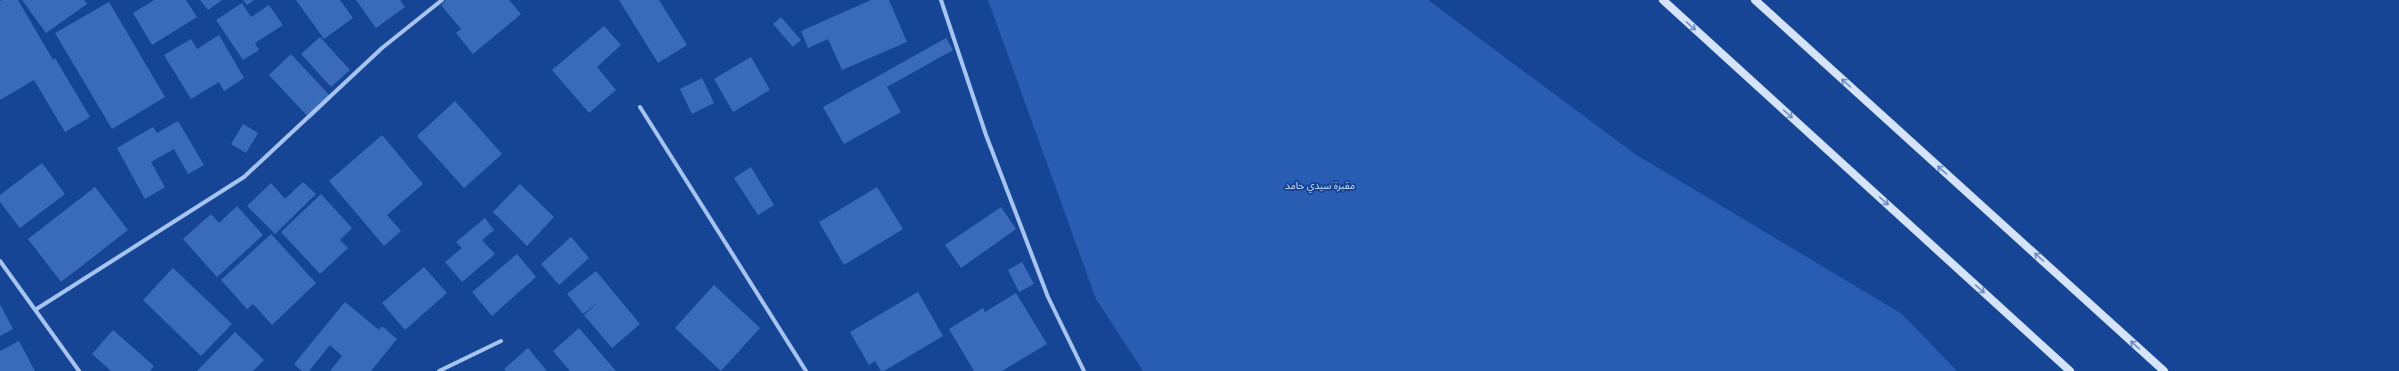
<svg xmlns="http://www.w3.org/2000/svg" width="2399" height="371" font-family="Overpass,'Noto Sans Arabic',sans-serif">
<rect width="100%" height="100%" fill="#164595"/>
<path fill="#295db4" d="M 988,0 L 1428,0 L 1635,154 L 1902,314 L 1957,371 L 1143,371 L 1096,299 Z"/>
<path fill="#3a6bbb" d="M 2,0 L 18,0 L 53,60 L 55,58 L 90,117 L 65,132 L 34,80 L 0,100 L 0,1 Z
M 22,0 L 84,0 L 87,4 L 46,33 Z
M 154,0 L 186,0 L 197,17 L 152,45 L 133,13 Z
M 200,0 L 222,0 L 208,10 Z
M 243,0 L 254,0 L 247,5 Z
M 296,0 L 340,0 L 353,18 L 324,39 Z
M 356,0 L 400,0 L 405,7 L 376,28 Z
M 446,0 L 509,0 L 521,14 L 473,54 L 456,33 L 461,29 L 441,5 Z
M 619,0 L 659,0 L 687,45 L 658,63 Z
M 871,0 L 889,0 L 907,42 L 842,70 L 828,39 L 808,48 L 801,31 Z
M 109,2 L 165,97 L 112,129 L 55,33 Z
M 242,3 L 251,17 L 269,5 L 283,25 L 255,43 L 259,50 L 243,60 L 216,20 Z
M 781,17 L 801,40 L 793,47 L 773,24 Z
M 604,26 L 621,45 L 597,67 L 616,90 L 589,113 L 552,70 Z
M 219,35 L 244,78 L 224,91 L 219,82 L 191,99 L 164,55 L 191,39 L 197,49 Z
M 320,37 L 350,70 L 331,87 L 301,54 Z
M 946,38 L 953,50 L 887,87 L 901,112 L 844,144 L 823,107 Z
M 291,54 L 332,98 L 310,119 L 269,75 Z
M 751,57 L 770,90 L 733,112 L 714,79 Z
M 702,78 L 714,103 L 692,114 L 680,89 Z
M 455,101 L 502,154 L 464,188 L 417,136 Z
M 178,121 L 204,165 L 188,174 L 174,149 L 151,162 L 165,187 L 145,199 L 117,148 L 153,127 L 157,133 Z
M 243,124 L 258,133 L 246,153 L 231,144 Z
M 382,135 L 423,184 L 387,215 L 401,231 L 384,246 L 329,181 Z
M 42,163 L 65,194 L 20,228 L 0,202 L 0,195 Z
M 751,167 L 774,205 L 758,215 L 734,178 Z
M 303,182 L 316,194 L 275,234 L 247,206 L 271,183 L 285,199 Z
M 520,184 L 554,217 L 527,246 L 493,212 Z
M 95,187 L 128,230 L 61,282 L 28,239 Z
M 877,187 L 903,229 L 844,265 L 819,222 Z
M 321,194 L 352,228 L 340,240 L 348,248 L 320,274 L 281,232 Z
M 237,206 L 263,235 L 217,277 L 183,239 L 211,214 L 219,223 Z
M 1001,207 L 1016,229 L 961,268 L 945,245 Z
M 485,218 L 494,230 L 482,240 L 495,254 L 462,282 L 445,262 L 462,248 L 456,242 Z
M 271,234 L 316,283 L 272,325 L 253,304 L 247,309 L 221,280 Z
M 571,237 L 589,258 L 559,285 L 541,264 Z
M 517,254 L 536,277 L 492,316 L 472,292 Z
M 1022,262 L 1034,284 L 1019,292 L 1008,270 Z
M 424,267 L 447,293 L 405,330 L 382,303 Z
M 173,268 L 232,324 L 201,356 L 143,300 Z
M 596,271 L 640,324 L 612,348 L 584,315 L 599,302 L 583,314 L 567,294 Z
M 714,285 L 760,328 L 721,371 L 675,328 Z
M 918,292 L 943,336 L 884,371 L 881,371 L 875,361 L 869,365 L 850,332 Z
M 1016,293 L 1047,344 L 1002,371 L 974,371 L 949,329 L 983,308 L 985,312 Z
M 345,302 L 379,330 L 382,326 L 397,339 L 371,371 L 330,371 L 342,356 L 330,345 L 309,371 L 302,371 L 294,364 Z
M 0,304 L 13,329 L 0,336 Z
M 579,328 L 616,371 L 570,371 L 553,351 Z
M 113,330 L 154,366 L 150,371 L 111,371 L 92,354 Z
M 235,332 L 264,360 L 253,371 L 197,371 Z
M 19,341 L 35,371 L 0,371 L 0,351 Z
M 528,348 L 547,371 L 506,371 L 504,369 Z"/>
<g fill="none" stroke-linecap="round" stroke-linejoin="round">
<path stroke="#a7c3f1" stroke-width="4" d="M 941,0 L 986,135 L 1048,297 L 1084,371
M 640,107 L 806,371
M 0,261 L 79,371
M 35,310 L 244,177 L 382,48 L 442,0
M 439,371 L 501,341"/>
<path stroke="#d5e3fc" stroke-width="8" d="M 1663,0 L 2070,371
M 1755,0 L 2164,371"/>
</g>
<defs><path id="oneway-shaft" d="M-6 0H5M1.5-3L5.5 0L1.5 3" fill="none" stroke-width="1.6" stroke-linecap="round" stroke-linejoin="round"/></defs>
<g stroke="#6c8cc3">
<use href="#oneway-shaft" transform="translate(1691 26) rotate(42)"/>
<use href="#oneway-shaft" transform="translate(1846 83) rotate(-138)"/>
<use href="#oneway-shaft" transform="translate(1788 114) rotate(42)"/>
<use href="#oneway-shaft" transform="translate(1942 170) rotate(-138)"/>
<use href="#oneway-shaft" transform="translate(1884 201) rotate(42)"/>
<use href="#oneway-shaft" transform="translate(2039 257) rotate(-138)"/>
<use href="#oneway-shaft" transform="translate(1980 289) rotate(42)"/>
<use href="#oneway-shaft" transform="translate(2135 345) rotate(-138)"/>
</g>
<g text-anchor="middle" stroke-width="4" stroke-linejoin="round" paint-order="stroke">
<g font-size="10" fill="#cee0fc" stroke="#164595">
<text x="1320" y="189">مقبرة سيدي حامد</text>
</g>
</g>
</svg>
